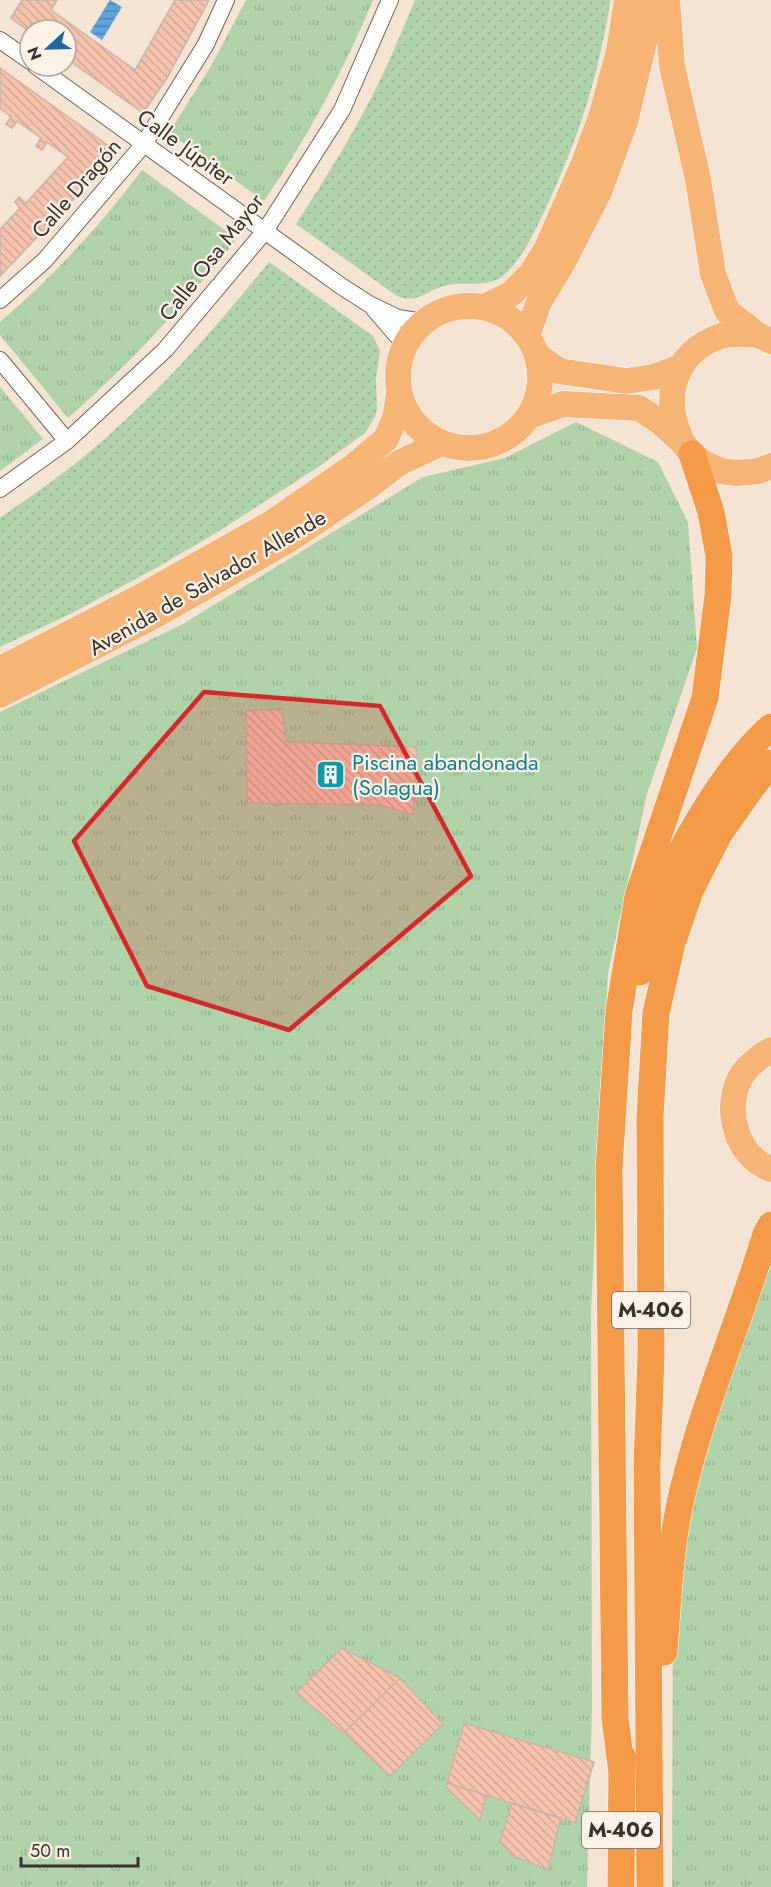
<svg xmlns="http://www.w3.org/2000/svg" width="771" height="1887" font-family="Jost,sans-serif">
<defs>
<pattern id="grass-tufts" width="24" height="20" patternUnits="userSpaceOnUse" patternTransform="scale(1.5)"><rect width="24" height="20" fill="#afd2a9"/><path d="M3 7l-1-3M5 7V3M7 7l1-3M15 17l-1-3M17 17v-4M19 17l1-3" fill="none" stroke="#97b592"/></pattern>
<pattern id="park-dots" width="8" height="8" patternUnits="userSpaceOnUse" patternTransform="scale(1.5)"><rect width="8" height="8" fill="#afd2a9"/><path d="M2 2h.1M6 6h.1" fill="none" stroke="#97b592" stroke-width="1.8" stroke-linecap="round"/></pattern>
<pattern id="water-rules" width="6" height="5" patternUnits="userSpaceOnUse" patternTransform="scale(1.5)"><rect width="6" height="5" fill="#5fa4dd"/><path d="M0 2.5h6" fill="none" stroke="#4f86b3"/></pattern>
<pattern id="building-back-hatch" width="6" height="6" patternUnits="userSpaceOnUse" patternTransform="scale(1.5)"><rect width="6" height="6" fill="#f5c3ac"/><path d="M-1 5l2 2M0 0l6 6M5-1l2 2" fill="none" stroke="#d3a894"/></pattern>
</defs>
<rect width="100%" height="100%" fill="#f5e3d3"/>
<path fill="url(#grass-tufts)" d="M 246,0 L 373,0 C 344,70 307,138 264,201 L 169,133 L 211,66 Z
M 142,170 L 237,239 C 185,303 131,363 68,418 L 0,335 L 0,322 C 53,277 100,226 142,170 Z
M 0,387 L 43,439 L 0,471 Z
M 576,422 L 658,462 L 688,522 L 697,648 L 647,794 L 608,973 L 591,1310 L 592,1707 L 587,1887 L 0,1887 L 0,712 L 183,624 L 423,477 L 505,458 Z
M 771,1244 L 771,1887 L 672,1887 L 673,1608 L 686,1505 Z"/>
<path fill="url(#park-dots)" d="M 415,0 L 610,0 C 609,15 605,30 602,45 C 590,103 569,159 544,212 C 533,234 523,258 505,274 C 488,290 464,280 444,286 C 425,291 418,304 397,296 L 296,224 C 328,175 359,125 384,72 C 395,48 405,24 415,0 Z
M 269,262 L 373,336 L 380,351 L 376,379 L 377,408 L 375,417 L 365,433 L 318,467 L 216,533 L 156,568 L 70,614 L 0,647 L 0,518 C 22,502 45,487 67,470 C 144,410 208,337 269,262 Z"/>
<path fill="url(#water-rules)" d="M 110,0 L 122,7 L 102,40 L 90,32 Z"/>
<path fill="url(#building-back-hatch)" stroke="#c9b3a9" stroke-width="1.5" d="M 22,0 L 57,0 L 51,10 L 135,70 L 175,0 L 209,0 L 167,78 L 143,113 L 66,58 L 66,30 L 30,30 L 30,32 L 11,18 Z
M 0,68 L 116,151 L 68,205 L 0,276 L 0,229 L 20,208 L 15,202 L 19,197 L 26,203 L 68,157 L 47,142 L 42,150 L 36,146 L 41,138 L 17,121 L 12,128 L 6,124 L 11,117 L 0,108 Z
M 282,709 L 286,742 L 417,747 L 413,815 L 381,805 L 247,803 L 246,711 Z
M 342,1648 L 400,1678 L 344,1733 L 296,1693 Z
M 400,1678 L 443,1724 L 390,1776 L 344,1733 Z
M 464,1723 L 594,1762 L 575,1823 L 447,1783 Z
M 447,1783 L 486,1795 L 480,1820 L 446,1787 Z
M 512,1803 L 561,1818 L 548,1869 L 513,1856 L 500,1842 Z"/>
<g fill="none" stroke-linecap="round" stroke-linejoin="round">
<defs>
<path id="minor" d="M 0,40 L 30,61
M 36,66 L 341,286 L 369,304 L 398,318 L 423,322
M 0,300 L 45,260 L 144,144 L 206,44 L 226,0
M 374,309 L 405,345
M 0,360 L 67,441
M 0,489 L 67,441 L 165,350 L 265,231 L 342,110 L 390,0"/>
<path id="primary" d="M 667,0 L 672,66 L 698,179 L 713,274 L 727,311 L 758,335 L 771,341
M398 377a71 71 0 1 1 142 0a71 71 0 1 1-142 0Z
M 484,307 L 511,294 L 531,274 L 547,248 L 584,163 L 602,114 L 619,51 L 627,0
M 527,336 L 539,302 L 562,264 L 599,192 L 625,122 L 646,34 L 652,0
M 537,355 L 559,371 L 626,381 L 654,377 L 681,367
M 529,416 L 563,404 L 639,408 L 660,422 L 682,442 L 692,454 L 705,464 L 721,471 L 737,473 L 759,471 L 771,466
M 681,439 C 661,397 675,351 721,336 C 733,332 746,334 758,335
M 0,669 L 140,597 L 273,522 L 354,466 L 386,439 L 395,418 L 399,394
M 0,695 L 152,617 L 287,541 L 369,486 L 399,463 L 441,443
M 771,1050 C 759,1057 747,1066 740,1078 C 724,1109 736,1157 771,1169"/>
<path id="trunk" d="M 640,972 C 647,947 654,921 662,897 C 680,843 729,764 771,727
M 664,1652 C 668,1598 670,1543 683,1490 C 704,1402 740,1320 766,1234 L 771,1225
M 622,1773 L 615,1718 L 609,1168 L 619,1011 L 638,896 L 705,698 L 718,595 L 719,556 L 711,512 L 692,454
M 621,1887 L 622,1756
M 650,1887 L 647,1465 L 651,1355 L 650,1117 L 656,1013 L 672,943 L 690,891 L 719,834 L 752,787 L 771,763"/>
</defs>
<use href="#minor" stroke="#706153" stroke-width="18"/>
<use href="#primary" stroke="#fff" stroke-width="27"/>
<use href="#trunk" stroke="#fff" stroke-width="28"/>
<use href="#minor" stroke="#fff" stroke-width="16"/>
<use href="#primary" stroke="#f6b476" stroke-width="26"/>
<use href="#trunk" stroke="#f39b48" stroke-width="27"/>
</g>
<path fill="#d62828" fill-opacity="0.2" stroke="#d62828" stroke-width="4.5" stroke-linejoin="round" d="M 204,692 L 380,706 L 471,876 L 289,1030 L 147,986 L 74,841 Z"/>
<defs>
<symbol id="building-square" viewBox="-11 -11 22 22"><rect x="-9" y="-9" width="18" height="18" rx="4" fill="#0f9aa8" stroke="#fdf2e8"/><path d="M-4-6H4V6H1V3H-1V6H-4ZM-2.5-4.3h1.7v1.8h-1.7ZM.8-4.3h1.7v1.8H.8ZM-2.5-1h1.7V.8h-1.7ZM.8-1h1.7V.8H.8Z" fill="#fff"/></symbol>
</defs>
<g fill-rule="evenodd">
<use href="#building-square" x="314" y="758" width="33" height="33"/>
</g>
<g text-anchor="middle" stroke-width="4.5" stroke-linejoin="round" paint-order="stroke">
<g fill="#fdf2e8" stroke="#746c64" stroke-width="1.5">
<rect x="612" y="1292" width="78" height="36" rx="4.5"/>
<rect x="582" y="1812" width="78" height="36" rx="4.5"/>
</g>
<g font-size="21" font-weight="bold" fill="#39322c">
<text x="651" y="1317">M-406</text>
<text x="621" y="1837">M-406</text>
</g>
<g font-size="22" fill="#39322c" stroke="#fdf2e8">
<text transform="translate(186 147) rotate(36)" y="8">Calle Júpiter</text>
<text transform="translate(76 188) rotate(-49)" y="8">Calle Dragón</text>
<text transform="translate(211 257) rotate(-52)" y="8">Calle Osa Mayor</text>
<text transform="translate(207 582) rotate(-30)" y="8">Avenida de Salvador Allende</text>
</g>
<g font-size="22" fill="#0d838f" stroke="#fdf2e8" text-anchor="start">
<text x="352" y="770">Piscina abandonada<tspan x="352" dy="25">(Solagua)</tspan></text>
</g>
</g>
<g transform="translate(48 48) rotate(248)"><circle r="28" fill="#fdf2e8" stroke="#afa59d" stroke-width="1.5"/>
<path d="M0-4.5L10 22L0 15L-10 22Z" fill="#23679c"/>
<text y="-9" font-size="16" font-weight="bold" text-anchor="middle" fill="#39322c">N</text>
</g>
<path d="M21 1857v9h117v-9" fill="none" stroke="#39322c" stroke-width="3"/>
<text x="30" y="1857" font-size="18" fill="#39322c" stroke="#fdf2e8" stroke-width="4.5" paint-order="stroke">50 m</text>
</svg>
